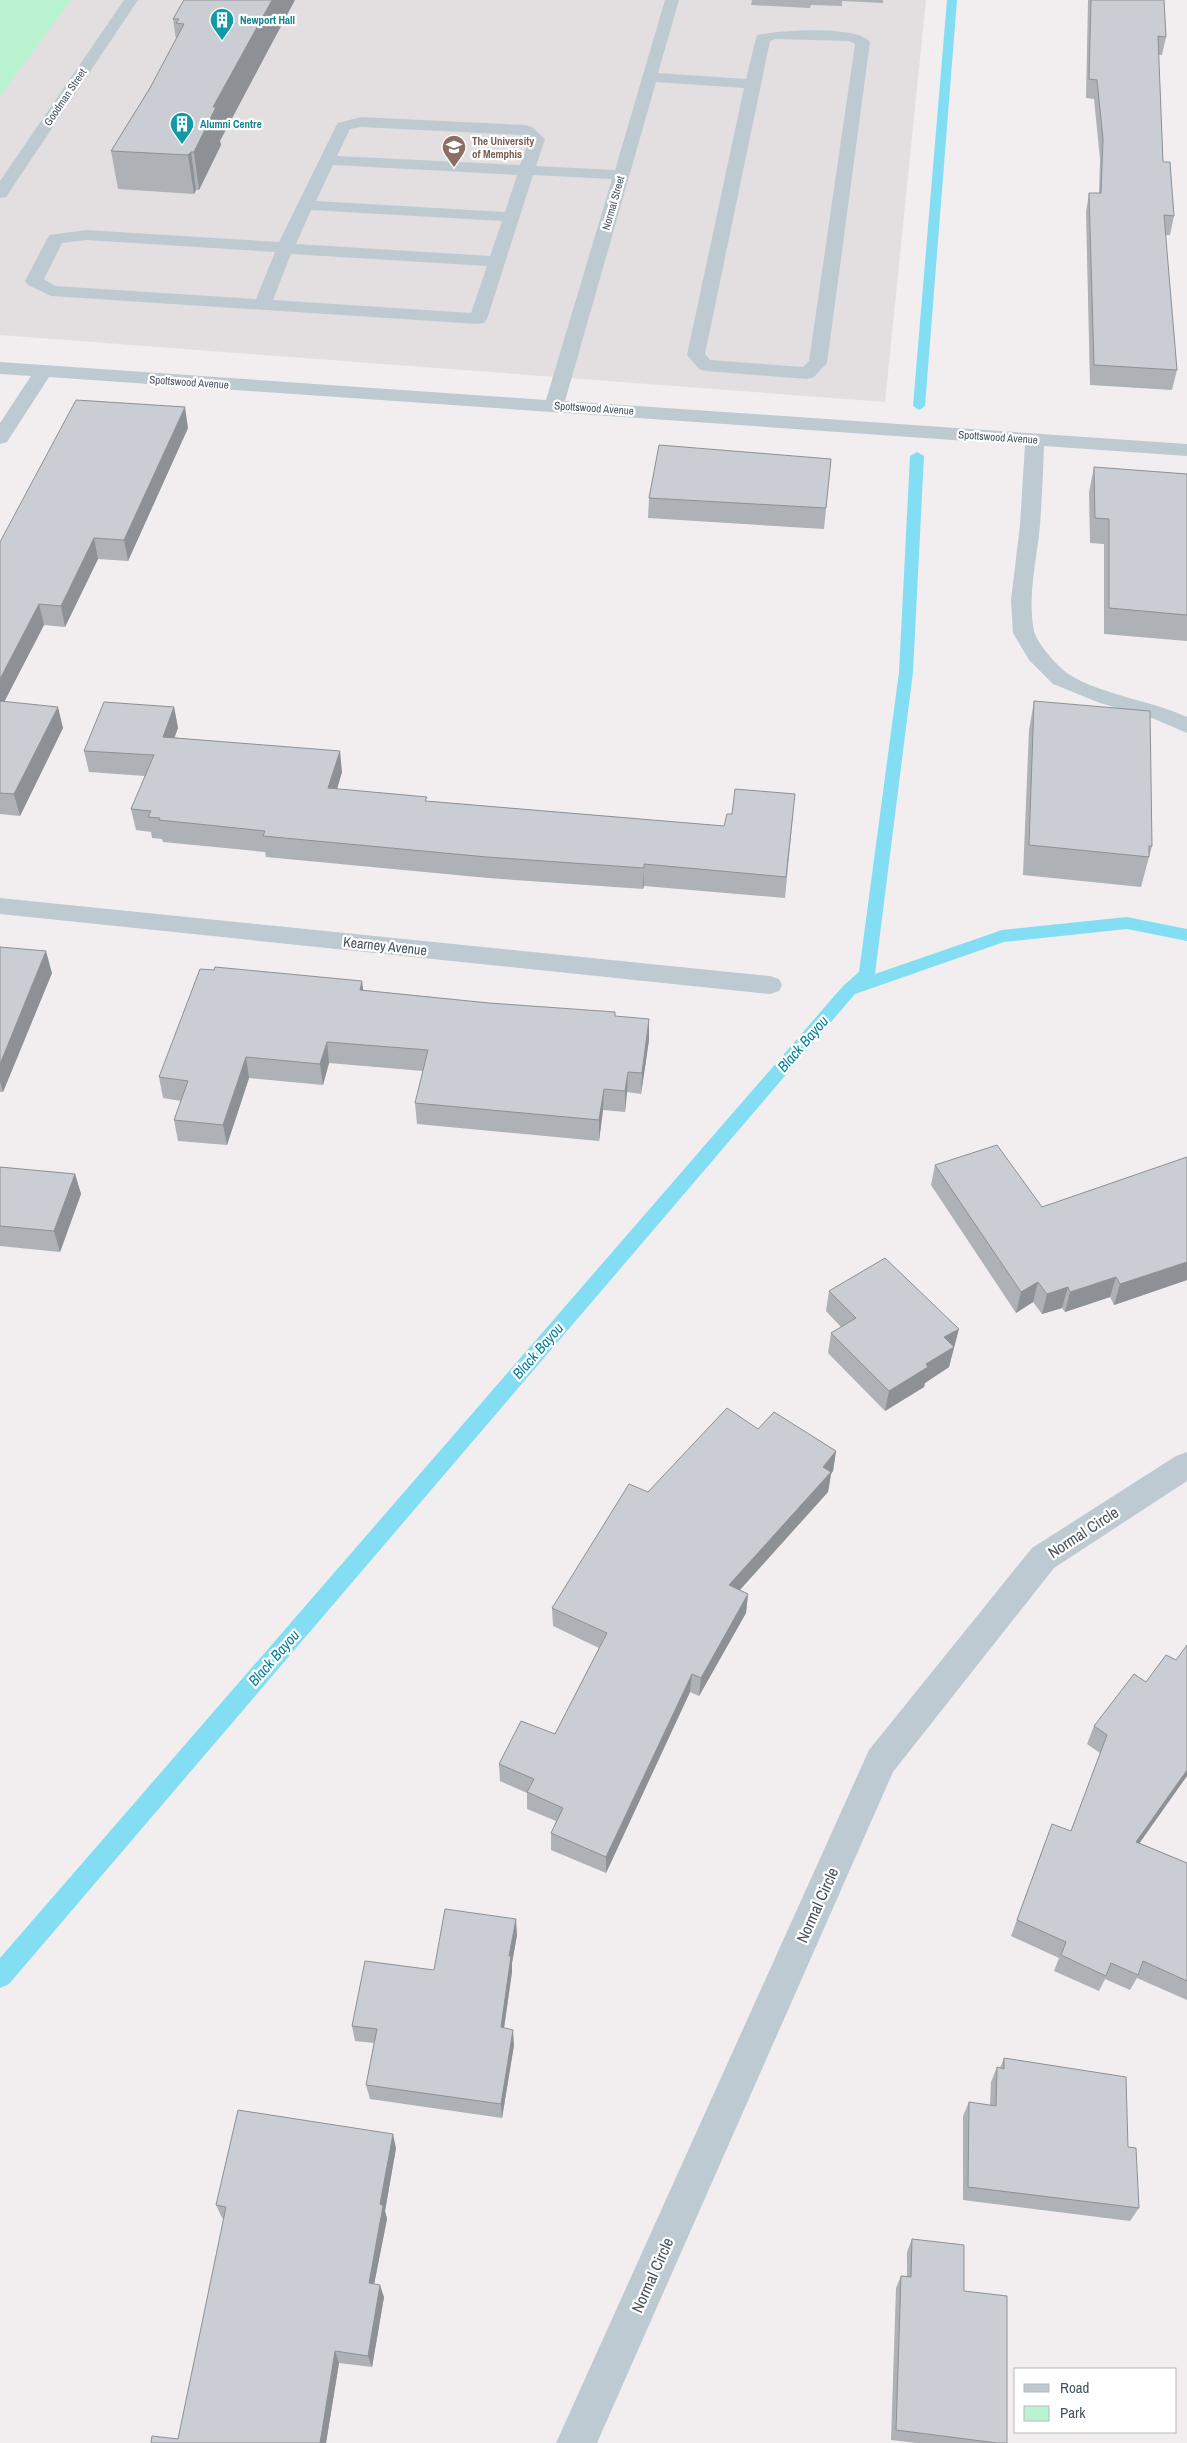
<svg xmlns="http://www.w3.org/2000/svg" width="1187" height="2443" font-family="'Archivo Narrow',sans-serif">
<rect width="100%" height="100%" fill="#f2eeef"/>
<path fill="#e3dfe1" d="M 0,0 L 926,0 L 885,402 L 0,335 Z"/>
<path fill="#b9f3cf" d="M 0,0 L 71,0 L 0,96 Z"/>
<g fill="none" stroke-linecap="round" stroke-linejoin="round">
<path fill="#83def3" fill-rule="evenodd" d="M 947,0 L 957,0 L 925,406 L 919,410 L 913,406 Z
M 917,452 L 924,456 L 913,672 L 875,974 L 1002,930 L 1127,917 L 1187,929 L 1187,941 L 1127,929 L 1004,942 L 855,994 L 9,1984 L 0,1988 L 0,1958 L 843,986 L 859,972 L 899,672 L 910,456 Z"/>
<path fill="#becad2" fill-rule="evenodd" d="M 124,0 L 138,0 L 6,197 L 0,198 L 0,181 Z
M 665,0 L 679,0 L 658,73 L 746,79 L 756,38 L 758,35 C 777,30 858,25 870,42 L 827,363 L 814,377 L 807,379 L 705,371 L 699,369 L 687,355 L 744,88 L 656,82 L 565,401 L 1187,444 L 1187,456 L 1044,446 C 1043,472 1042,499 1040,525 C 1037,560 1027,596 1034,631 C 1037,644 1059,668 1070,675 C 1105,696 1150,700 1187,717 L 1187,733 L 1152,718 L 1100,703 L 1053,684 L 1029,660 L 1013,633 L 1011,600 L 1020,525 L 1025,445 L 49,377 L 7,442 L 0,444 L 0,423 L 31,376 L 0,374 L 0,362 L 546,400 L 612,179 L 533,175 L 487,319 L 484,323 L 478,324 L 51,296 L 28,285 L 25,281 L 47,239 L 50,235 L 86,230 L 279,242 L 336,126 L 338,123 L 361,117 L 526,125 L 532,127 L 545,139 L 536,166 L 615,170 ZM 775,39 L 849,41 L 855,44 L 809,361 L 803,367 L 710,360 L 705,354 L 770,41 ZM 361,127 L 522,135 L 529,140 L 520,165 L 337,156 L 350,129 ZM 333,165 L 517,175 L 505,212 L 316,201 ZM 311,210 L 502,221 L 490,256 L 296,244 ZM 86,240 L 275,252 L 256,299 L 55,286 L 44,279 L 62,243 ZM 291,254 L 487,266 L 471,313 L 273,300 Z
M 0,898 L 770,976 L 779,979 L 782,985 L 779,991 L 770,994 L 0,914 Z
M 1187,1452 L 1187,1481 L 1054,1568 L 893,1772 L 597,2443 L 556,2443 L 869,1750 L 1032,1548 L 1176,1456 Z"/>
</g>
<path fill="#aeb1b6" d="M 184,0 L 221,145 L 199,190 L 196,190 L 194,194 L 118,189 L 111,151 L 150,88 L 176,40 L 173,19 Z
M 752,0 L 883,0 L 883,3 L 842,1 L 842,6 L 811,5 L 810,8 L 751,5 Z
M 1088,0 L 1164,0 L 1166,37 L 1162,55 L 1158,55 L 1163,162 L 1174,216 L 1170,235 L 1165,235 L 1177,370 L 1172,390 L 1090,385 L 1086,212 L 1089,193 L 1099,193 L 1100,159 L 1094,99 L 1086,98 Z
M 188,428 L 128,561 L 98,559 L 65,627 L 44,625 L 4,702 L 63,728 L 20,816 L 0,814 L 0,542 Z
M 831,459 L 824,529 L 648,518 L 649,498 Z
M 1094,467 L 1187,474 L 1187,641 L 1104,634 L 1104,544 L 1090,543 L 1089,492 Z
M 1034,701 L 1152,846 L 1141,887 L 1023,875 L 1029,730 Z
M 174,707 L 178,728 L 174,737 L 342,772 L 337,789 L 427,801 L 724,826 L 793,815 L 785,898 L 644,886 L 643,889 L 488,878 L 266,857 L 265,852 L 163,842 L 162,839 L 152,838 L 151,832 L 136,830 L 131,809 L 145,776 L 89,772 L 84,751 Z
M 0,947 L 52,973 L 3,1092 L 0,1092 Z
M 363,990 L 615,1016 L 649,1040 L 641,1094 L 627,1092 L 625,1112 L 603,1110 L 599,1141 L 417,1124 L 415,1103 L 423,1071 L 329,1063 L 323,1085 L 249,1078 L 227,1145 L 178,1141 L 174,1120 L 181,1101 L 163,1098 L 159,1077 Z
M 1187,1157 L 1187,1280 L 1114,1305 L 1110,1297 L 1065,1312 L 1062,1308 L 1042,1314 L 1033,1302 L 1016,1313 L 931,1185 L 935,1165 L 1042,1207 Z
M 0,1167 L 75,1174 L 81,1194 L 60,1252 L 0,1246 Z
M 829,1291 L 954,1349 L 953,1350 L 949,1367 L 925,1383 L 924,1387 L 885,1411 L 828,1353 L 831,1333 L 841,1327 L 826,1311 Z
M 758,1429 L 836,1451 L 833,1471 L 831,1474 L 828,1492 L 740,1590 L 748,1594 L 746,1613 L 699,1696 L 690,1692 L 606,1873 L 551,1850 L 551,1833 L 556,1821 L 527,1809 L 527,1793 L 500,1781 L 499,1764 L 555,1734 L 599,1648 L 553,1626 L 552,1608 L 648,1492 Z
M 1134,1674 L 1140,1843 L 1187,1863 L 1187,2000 L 1137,1978 L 1130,1990 L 1105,1979 L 1099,1991 L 1054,1971 L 1059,1958 L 1011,1936 L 1046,1840 L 1071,1831 L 1100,1753 L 1087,1744 L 1094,1726 Z
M 517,1935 L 512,1963 L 512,1972 L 504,2028 L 514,2045 L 502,2118 L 370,2099 L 366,2085 L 374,2043 L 355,2041 L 352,2026 Z
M 1004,2058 L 1128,2147 L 1139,2208 L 1130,2221 L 963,2200 L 963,2116 L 969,2102 L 990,2105 L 991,2082 L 997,2067 L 1000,2068 Z
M 396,2148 L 385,2211 L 387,2219 L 374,2284 L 384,2297 L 372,2367 L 339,2363 L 326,2443 L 151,2443 L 178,2439 L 224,2219 L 222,2218 L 216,2205 Z
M 912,2239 L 964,2291 L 1007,2443 L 916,2443 L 891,2440 L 896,2288 L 901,2276 L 907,2277 L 907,2252 Z"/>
<path fill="#8d9094" d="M 272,0 L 295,0 L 220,141 L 221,145 L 199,190 L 194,152 L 213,107 Z
M 191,152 L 196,190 L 194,194 L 188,155 Z
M 185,407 L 188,428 L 128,561 L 124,540 Z
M 94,538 L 98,559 L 65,627 L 61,606 Z
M 39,604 L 44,625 L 0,710 L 0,679 Z
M 58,707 L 63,728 L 20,816 L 14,794 Z
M 174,707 L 178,728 L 167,758 L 163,737 Z
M 340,751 L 342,772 L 331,809 L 328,788 Z
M 644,864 L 644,886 L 643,889 L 644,868 Z
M 46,951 L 52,973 L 3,1092 L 0,1081 L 0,1064 Z
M 362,981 L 365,1002 L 360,990 Z
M 649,1019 L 649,1040 L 641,1094 L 642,1073 Z
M 327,1042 L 329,1063 L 323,1085 L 320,1064 Z
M 246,1057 L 249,1078 L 227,1145 L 223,1125 Z
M 628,1072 L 627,1092 L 625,1112 L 625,1091 Z
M 604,1089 L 603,1110 L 599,1141 L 599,1120 Z
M 75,1174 L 81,1194 L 60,1252 L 54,1231 Z
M 1187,1262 L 1187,1280 L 1114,1305 L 1120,1284 Z
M 1116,1277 L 1110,1297 L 1065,1312 L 1070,1292 Z
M 1038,1282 L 1033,1302 L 1016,1313 L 1021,1292 Z
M 1068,1287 L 1062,1308 L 1042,1314 L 1047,1294 Z
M 959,1329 L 949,1367 L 925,1383 L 924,1387 L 885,1411 L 889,1391 L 926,1364 L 944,1337 Z
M 836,1451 L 833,1471 L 831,1474 L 828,1492 L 727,1604 L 729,1585 L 823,1467 Z
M 748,1594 L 746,1613 L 699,1696 L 701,1678 Z
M 692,1674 L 690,1692 L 606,1873 L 606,1857 Z
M 1187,1770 L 1187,1776 L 1129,1858 L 1136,1842 Z
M 516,1919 L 517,1935 L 512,1963 L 512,1972 L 502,2042 L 501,2027 L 509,1956 Z
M 513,2030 L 514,2045 L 502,2118 L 501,2104 Z
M 393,2134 L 396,2148 L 385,2211 L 387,2219 L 372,2295 L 369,2283 L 380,2204 Z
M 380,2285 L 384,2297 L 372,2367 L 368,2356 Z
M 335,2351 L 339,2363 L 326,2443 L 320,2443 Z"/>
<path fill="#caced4" stroke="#8d9094" d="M 184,0 L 272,0 L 213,107 L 216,107 L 194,152 L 191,152 L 188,155 L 111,151 L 150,88 L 184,24 L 176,23 L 179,19 L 173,19 Z
M 1091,0 L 1164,0 L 1166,37 L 1158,36 L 1163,162 L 1170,162 L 1174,216 L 1164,215 L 1177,370 L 1094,365 L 1089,193 L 1101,193 L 1103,139 L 1097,80 L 1089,79 Z
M 76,400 L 185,407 L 124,540 L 94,538 L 61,606 L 39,604 L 0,679 L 0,542 Z
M 659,445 L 831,459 L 826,508 L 649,498 Z
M 1094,467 L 1187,474 L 1187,615 L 1109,608 L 1109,519 L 1095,518 Z
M 0,701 L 58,707 L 14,794 L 0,793 Z
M 1034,701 L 1150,711 L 1152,846 L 1149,846 L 1149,857 L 1029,845 Z
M 104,702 L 174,707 L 163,737 L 340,751 L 328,788 L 427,797 L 425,801 L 724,826 L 727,814 L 732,814 L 735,789 L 795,794 L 786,877 L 644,864 L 644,868 L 487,857 L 263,836 L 265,831 L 159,820 L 160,818 L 148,817 L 151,811 L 131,809 L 154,755 L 84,751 Z
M 0,947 L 46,951 L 0,1064 Z
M 215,967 L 362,981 L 360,990 L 489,1003 L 615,1012 L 615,1016 L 649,1019 L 642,1073 L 628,1072 L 625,1091 L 604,1089 L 599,1120 L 415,1103 L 428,1050 L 327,1042 L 320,1064 L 246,1057 L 223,1125 L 174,1120 L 188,1081 L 159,1077 L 200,969 L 214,970 Z
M 997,1145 L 1042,1207 L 1187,1157 L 1187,1262 L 1120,1284 L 1116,1277 L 1070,1292 L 1068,1287 L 1047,1294 L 1038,1282 L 1021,1292 L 935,1165 Z
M 0,1167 L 75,1174 L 54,1231 L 0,1226 Z
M 885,1258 L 959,1329 L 944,1337 L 954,1347 L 926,1364 L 928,1367 L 889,1391 L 831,1333 L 856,1318 L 829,1291 Z
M 727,1408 L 758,1429 L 774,1412 L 836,1451 L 823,1467 L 831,1472 L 729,1585 L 748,1594 L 701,1678 L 692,1674 L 606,1857 L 551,1833 L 563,1808 L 527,1792 L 534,1779 L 499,1764 L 521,1721 L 555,1734 L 607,1633 L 552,1608 L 629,1484 L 648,1492 Z
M 1187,1645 L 1187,1770 L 1136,1842 L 1187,1863 L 1187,1981 L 1143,1961 L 1138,1975 L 1111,1963 L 1106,1976 L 1061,1955 L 1066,1942 L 1017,1920 L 1052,1824 L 1071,1831 L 1107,1735 L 1094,1726 L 1134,1674 L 1146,1682 L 1166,1655 L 1176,1660 Z
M 445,1909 L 516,1919 L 509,1956 L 511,1956 L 501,2027 L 513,2030 L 501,2104 L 366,2085 L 377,2029 L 352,2026 L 365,1961 L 434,1970 Z
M 1004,2058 L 1126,2077 L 1128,2147 L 1136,2148 L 1139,2208 L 968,2187 L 969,2102 L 996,2106 L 997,2067 L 1004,2069 Z
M 238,2110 L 393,2134 L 380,2204 L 383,2206 L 369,2283 L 380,2285 L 368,2356 L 335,2351 L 320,2443 L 151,2443 L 152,2436 L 178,2439 L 226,2207 L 216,2205 Z
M 912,2239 L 964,2245 L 964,2291 L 1007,2296 L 1007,2443 L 997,2443 L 896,2430 L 901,2276 L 911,2277 Z"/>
<defs>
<symbol id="building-pin" viewBox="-11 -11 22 30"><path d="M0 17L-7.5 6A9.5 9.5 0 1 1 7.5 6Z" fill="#0f9aa8" stroke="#fff"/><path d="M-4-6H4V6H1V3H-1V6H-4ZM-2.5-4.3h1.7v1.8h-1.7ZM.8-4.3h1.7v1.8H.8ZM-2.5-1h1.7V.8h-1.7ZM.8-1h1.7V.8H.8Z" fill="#fff"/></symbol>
<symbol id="university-pin" viewBox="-11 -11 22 30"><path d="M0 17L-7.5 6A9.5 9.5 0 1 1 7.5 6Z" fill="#8d6e63" stroke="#fff"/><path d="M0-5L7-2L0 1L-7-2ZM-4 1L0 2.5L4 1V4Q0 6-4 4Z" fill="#fff"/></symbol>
</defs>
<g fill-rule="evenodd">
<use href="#building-pin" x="208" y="6" width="28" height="38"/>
<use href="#building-pin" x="168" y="110" width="28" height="38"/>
<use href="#university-pin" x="440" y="133" width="28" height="38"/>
</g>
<g text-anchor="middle" stroke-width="4.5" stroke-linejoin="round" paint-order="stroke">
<g font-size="11" font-weight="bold" fill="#0d838f" stroke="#fff" text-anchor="start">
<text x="240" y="24">Newport Hall</text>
<text x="200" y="128">Alumni Centre</text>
</g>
<g font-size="11" fill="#45535e" stroke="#fff">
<text transform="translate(65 97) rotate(-56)" y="4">Goodman Street</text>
<text transform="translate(613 203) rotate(-74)" y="4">Normal Street</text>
<text transform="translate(189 382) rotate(4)" y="4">Spottswood Avenue</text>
<text transform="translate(594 408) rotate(4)" y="4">Spottswood Avenue</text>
<text transform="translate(998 437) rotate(4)" y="4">Spottswood Avenue</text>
</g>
<g font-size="11" font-weight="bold" fill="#785e54" stroke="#fff" text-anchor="start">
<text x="472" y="145">The University<tspan x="472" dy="13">of Memphis</tspan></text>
</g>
<g font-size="14" fill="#45535e" stroke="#fff">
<text transform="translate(385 946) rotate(6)" y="5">Kearney Avenue</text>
</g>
<g font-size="15" font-style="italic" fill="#03809d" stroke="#fff">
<text transform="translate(803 1044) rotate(-49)" y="5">Black Bayou</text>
<text transform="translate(538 1351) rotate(-49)" y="5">Black Bayou</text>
<text transform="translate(274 1658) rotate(-49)" y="5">Black Bayou</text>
</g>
<g font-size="16" fill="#45535e" stroke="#fff">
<text transform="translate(1083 1532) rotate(-33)" y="6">Normal Circle</text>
<text transform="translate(817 1905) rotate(-66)" y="6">Normal Circle</text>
<text transform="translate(652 2275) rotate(-66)" y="6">Normal Circle</text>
</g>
</g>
<rect x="1014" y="2368" width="162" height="65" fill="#ffffff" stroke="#b5babf"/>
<rect x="1024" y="2384" width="25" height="8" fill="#becad2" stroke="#b5babf"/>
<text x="1060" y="2393" font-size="15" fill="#45535e">Road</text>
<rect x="1024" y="2406" width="25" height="15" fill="#b9f3cf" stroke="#b5babf"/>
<text x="1060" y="2418" font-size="15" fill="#45535e">Park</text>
</svg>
